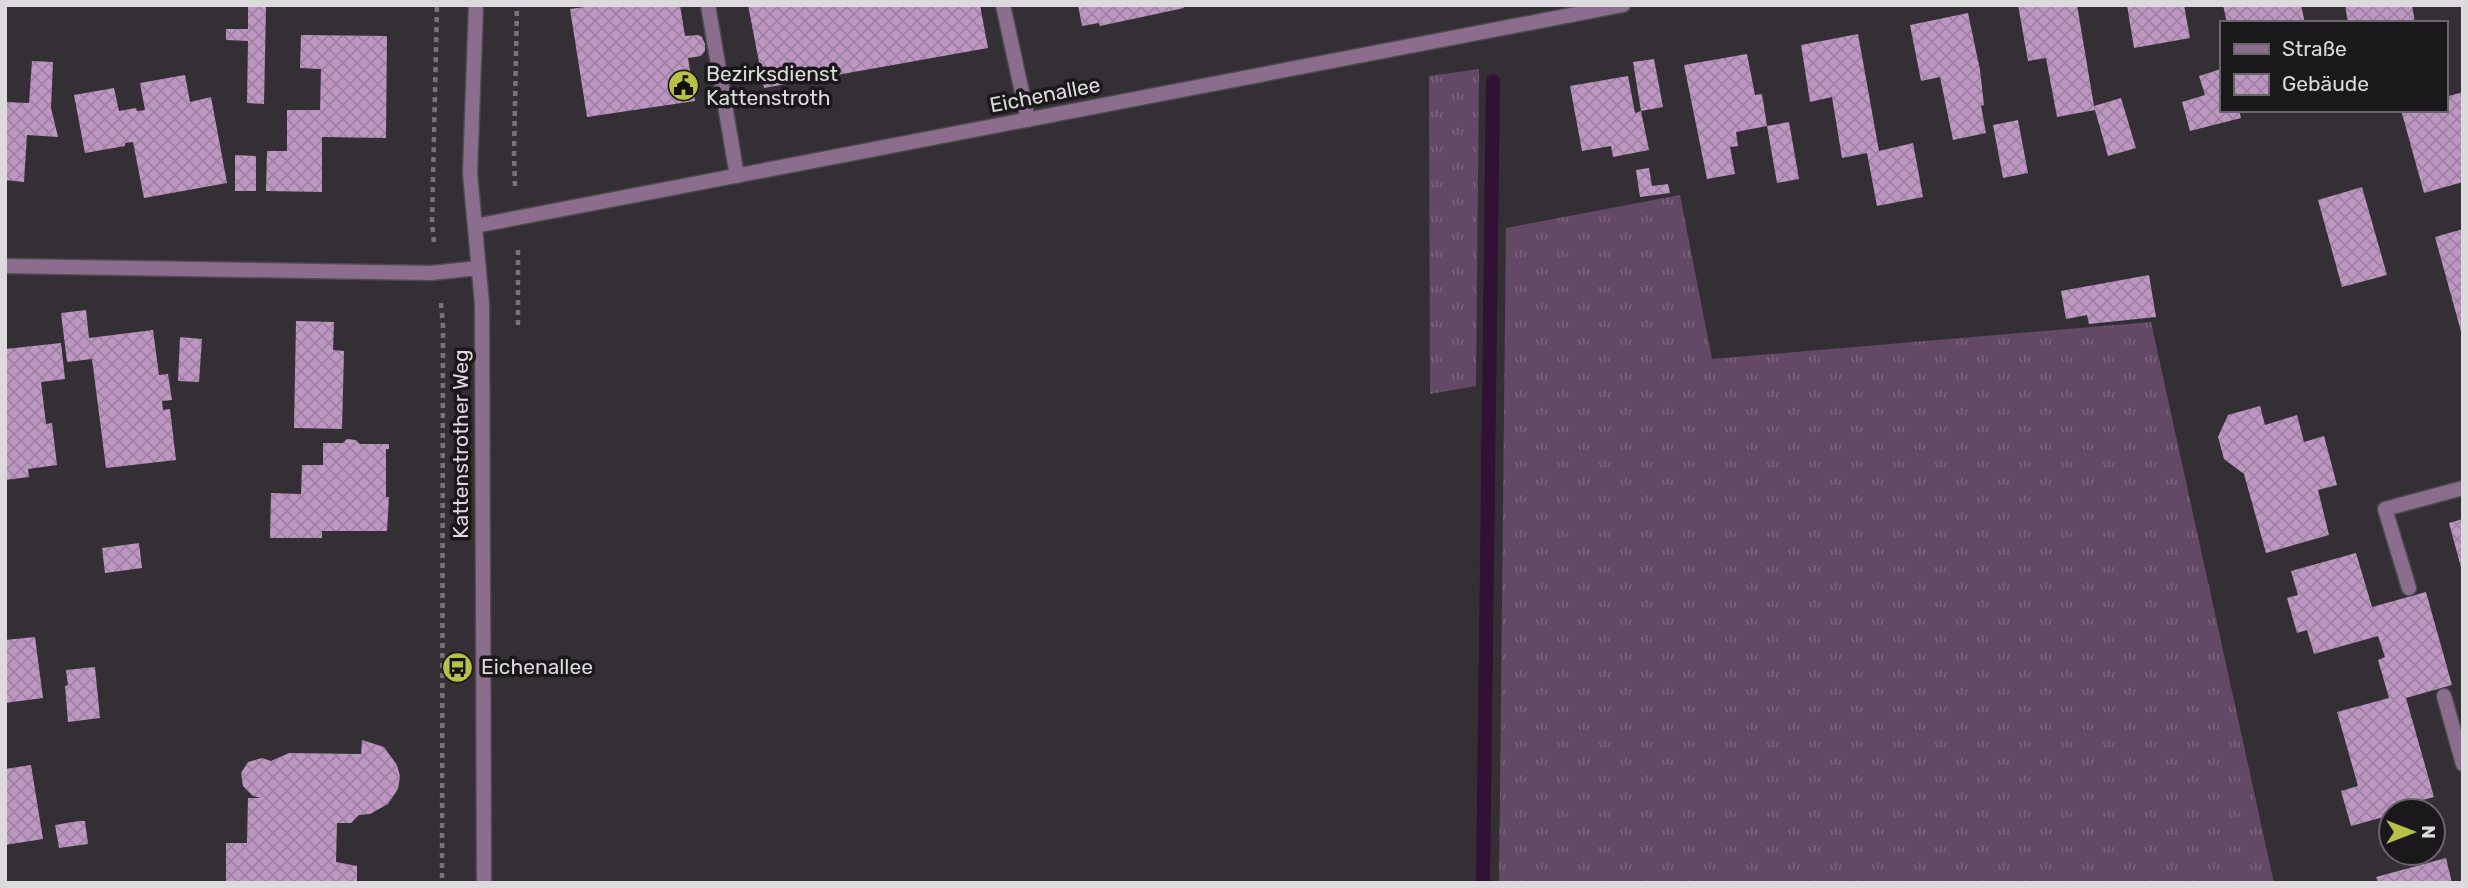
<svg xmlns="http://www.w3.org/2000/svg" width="2468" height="888" font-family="Rubik,sans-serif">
<defs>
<pattern id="grass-tufts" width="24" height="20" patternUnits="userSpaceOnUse" patternTransform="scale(1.75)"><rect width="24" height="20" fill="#634966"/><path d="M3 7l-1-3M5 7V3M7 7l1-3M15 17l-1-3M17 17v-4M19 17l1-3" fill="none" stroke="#79637b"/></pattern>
<pattern id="building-cross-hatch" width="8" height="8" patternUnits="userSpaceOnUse" patternTransform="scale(1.75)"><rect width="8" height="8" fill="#bd96c1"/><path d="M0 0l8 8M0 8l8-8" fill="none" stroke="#9e81a2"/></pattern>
</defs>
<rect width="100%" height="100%" fill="#342f34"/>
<path fill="url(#grass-tufts)" d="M 1479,69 L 1476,386 L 1430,394 L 1429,76 Z
M 1680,195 L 1712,359 L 2151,322 L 2274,883 L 1499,883 L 1506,228 Z"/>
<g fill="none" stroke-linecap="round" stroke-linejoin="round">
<path stroke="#311235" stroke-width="14" d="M 1483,883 L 1493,81"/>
</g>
<path fill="url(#building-cross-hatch)" d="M 600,5 L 680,5 L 685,36 L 698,35 L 702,37 L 705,44 L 705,51 L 701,56 L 688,58 L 695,101 L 587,117 L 570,9 Z
M 748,5 L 980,5 L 988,48 L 764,88 Z
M 1078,5 L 1184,5 L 1184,8 L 1100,26 L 1099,23 L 1082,26 Z
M 2018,5 L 2077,5 L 2094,106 L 2121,98 L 2136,148 L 2108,156 L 2095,110 L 2057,117 L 2046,58 L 2028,61 Z
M 2127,5 L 2184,5 L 2190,38 L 2134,48 Z
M 2223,5 L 2301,5 L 2305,23 L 2227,23 Z
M 2345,5 L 2412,5 L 2415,23 L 2348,23 Z
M 248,6 L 266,7 L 264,104 L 247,103 L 248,41 L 226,40 L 226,29 L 248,29 Z
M 1968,13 L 1980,70 L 1984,105 L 1981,106 L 1986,133 L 1953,140 L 1940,77 L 1921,81 L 1910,25 Z
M 1858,34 L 1879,151 L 1913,143 L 1923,197 L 1877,206 L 1867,153 L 1842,158 L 1832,97 L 1810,102 L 1801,45 Z
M 301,35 L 387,36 L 386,138 L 322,137 L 322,192 L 266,191 L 267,151 L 287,151 L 287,110 L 320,110 L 321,69 L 300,68 Z
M 1747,54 L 1755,95 L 1762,94 L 1767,126 L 1736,132 L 1738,146 L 1730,147 L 1735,174 L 1707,179 L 1684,65 Z
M 1654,59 L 1663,107 L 1641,111 L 1633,62 Z
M 32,61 L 53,62 L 51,108 L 58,137 L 27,135 L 24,182 L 5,180 L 5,102 L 29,103 Z
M 2221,69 L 2221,110 L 2239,110 L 2241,118 L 2190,131 L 2182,102 L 2205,95 L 2199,76 Z
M 185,75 L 190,102 L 211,97 L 227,183 L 144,198 L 133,142 L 125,143 L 125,146 L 85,153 L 74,95 L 114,88 L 119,111 L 136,108 L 137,111 L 145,110 L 140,83 Z
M 1628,76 L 1635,113 L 1641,111 L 1649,150 L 1613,157 L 1611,146 L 1582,151 L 1570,86 Z
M 2463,92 L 2463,182 L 2424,193 L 2401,110 L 2445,110 L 2445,97 Z
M 2018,120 L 2028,173 L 2003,178 L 1993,125 Z
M 1789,122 L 1799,179 L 1777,183 L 1767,126 Z
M 235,155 L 256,156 L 256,191 L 235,191 Z
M 1649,168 L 1652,186 L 1668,184 L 1670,193 L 1640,197 L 1636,170 Z
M 2362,187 L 2387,275 L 2342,287 L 2318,200 Z
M 2463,229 L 2463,335 L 2462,335 L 2435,237 Z
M 2149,275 L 2156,317 L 2089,324 L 2087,315 L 2066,319 L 2061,291 Z
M 86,310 L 89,338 L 153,330 L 159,375 L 168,374 L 172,400 L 162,401 L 163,410 L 170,409 L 176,460 L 106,468 L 92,359 L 67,362 L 61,313 Z
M 296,321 L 334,322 L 333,350 L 344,351 L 342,429 L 294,428 Z
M 180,337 L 202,339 L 199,382 L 178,381 Z
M 61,343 L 65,379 L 41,382 L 46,424 L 52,423 L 57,465 L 28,469 L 29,477 L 5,480 L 5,349 Z
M 2260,406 L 2265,425 L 2297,415 L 2304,442 L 2324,436 L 2337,485 L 2318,490 L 2329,535 L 2266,553 L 2244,474 L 2224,459 L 2218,437 L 2228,415 Z
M 347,439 L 356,440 L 360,444 L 389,444 L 389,449 L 386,449 L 386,497 L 389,497 L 387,531 L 322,531 L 322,538 L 270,538 L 271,493 L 301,494 L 302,465 L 323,465 L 323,443 L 343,443 Z
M 2463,519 L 2463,571 L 2462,571 L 2449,523 Z
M 139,543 L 142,568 L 105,573 L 102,548 Z
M 2356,553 L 2372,607 L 2426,592 L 2452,685 L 2406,698 L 2434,797 L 2392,808 L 2391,815 L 2351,826 L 2341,791 L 2358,786 L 2337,712 L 2389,698 L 2378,660 L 2385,657 L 2378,636 L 2314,654 L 2307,630 L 2297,633 L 2287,598 L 2298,595 L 2291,571 Z
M 35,637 L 43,698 L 5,703 L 5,640 Z
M 95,667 L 100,718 L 68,722 L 65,686 L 68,685 L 66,670 Z
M 362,740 L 384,747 L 397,765 L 400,776 L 398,789 L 388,804 L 370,814 L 359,815 L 351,823 L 337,823 L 336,862 L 357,866 L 357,883 L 226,883 L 226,843 L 247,843 L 248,798 L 261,798 L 253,796 L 243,786 L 241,773 L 248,762 L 262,758 L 271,761 L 289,753 L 361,754 Z
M 31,765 L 43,839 L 5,845 L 5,769 Z
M 79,821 L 85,821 L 88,844 L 59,848 L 55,825 Z
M 2446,858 L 2452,883 L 2378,883 L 2376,877 Z"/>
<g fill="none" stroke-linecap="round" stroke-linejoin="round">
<defs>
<path id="service" d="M 708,5 L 737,176
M 1003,5 L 1028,120
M 2409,588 L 2385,509 L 2463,488"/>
<path id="minor" d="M 476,5 L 470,173 L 482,304 L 484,883
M 475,226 L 1623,5
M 5,266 L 431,273 L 479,268
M 2444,696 L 2463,764"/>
</defs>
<use href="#service" stroke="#4f4a4f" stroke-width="17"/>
<use href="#minor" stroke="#4f4a4f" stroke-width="17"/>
<path stroke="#777377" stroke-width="4.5" stroke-dasharray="5 5" stroke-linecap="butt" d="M 515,186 L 514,153 L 517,5
M 434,242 L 432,223 L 437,5
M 518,250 L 518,325
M 441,303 L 443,326 L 442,883"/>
<use href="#service" stroke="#8b6d8e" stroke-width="14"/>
<use href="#minor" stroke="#8b6d8e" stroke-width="14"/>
</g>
<defs>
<symbol id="civic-disc" viewBox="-11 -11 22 22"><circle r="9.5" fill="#b8c147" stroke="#1a181a"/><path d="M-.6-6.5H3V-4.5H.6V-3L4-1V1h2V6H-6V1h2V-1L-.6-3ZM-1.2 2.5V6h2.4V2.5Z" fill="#111"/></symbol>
<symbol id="bus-disc" viewBox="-11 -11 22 22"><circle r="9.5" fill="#b8c147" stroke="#1a181a"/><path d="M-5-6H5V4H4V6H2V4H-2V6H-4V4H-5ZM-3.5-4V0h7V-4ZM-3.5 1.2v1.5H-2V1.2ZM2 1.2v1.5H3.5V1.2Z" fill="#111"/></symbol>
</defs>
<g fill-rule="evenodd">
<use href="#civic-disc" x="666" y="68" width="35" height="35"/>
<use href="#bus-disc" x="440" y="650" width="35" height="35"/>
</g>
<g text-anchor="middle" stroke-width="7" stroke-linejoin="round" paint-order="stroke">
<g font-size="21" fill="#dddade" stroke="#1a181a" text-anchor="start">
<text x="706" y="81">Bezirksdienst<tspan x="706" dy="24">Kattenstroth</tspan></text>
<text x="481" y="674">Eichenallee</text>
</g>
<g font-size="21" fill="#dddade" stroke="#1a181a">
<text transform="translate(1045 95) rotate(-11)" y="7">Eichenallee</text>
<text transform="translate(461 444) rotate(-90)" y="7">Kattenstrother Weg</text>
</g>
</g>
<rect width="2468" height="888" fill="none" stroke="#dddade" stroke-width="14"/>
<rect x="2220" y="21" width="228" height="91" fill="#1a181a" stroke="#686668" stroke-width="2"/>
<rect x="2234" y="44" width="35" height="10" fill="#8b6d8e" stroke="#686668" stroke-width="2"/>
<text x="2282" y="56" font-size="21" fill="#dddade">Straße</text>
<rect x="2234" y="74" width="35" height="21" fill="url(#building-cross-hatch)" stroke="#686668" stroke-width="2"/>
<text x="2282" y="91" font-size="21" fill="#dddade">Gebäude</text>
<g transform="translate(2412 832) rotate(90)"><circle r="33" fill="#1a181a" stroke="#686668" stroke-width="2"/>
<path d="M0-5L12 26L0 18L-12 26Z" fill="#b8c147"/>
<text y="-10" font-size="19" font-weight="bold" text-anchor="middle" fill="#dddade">N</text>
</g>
</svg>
